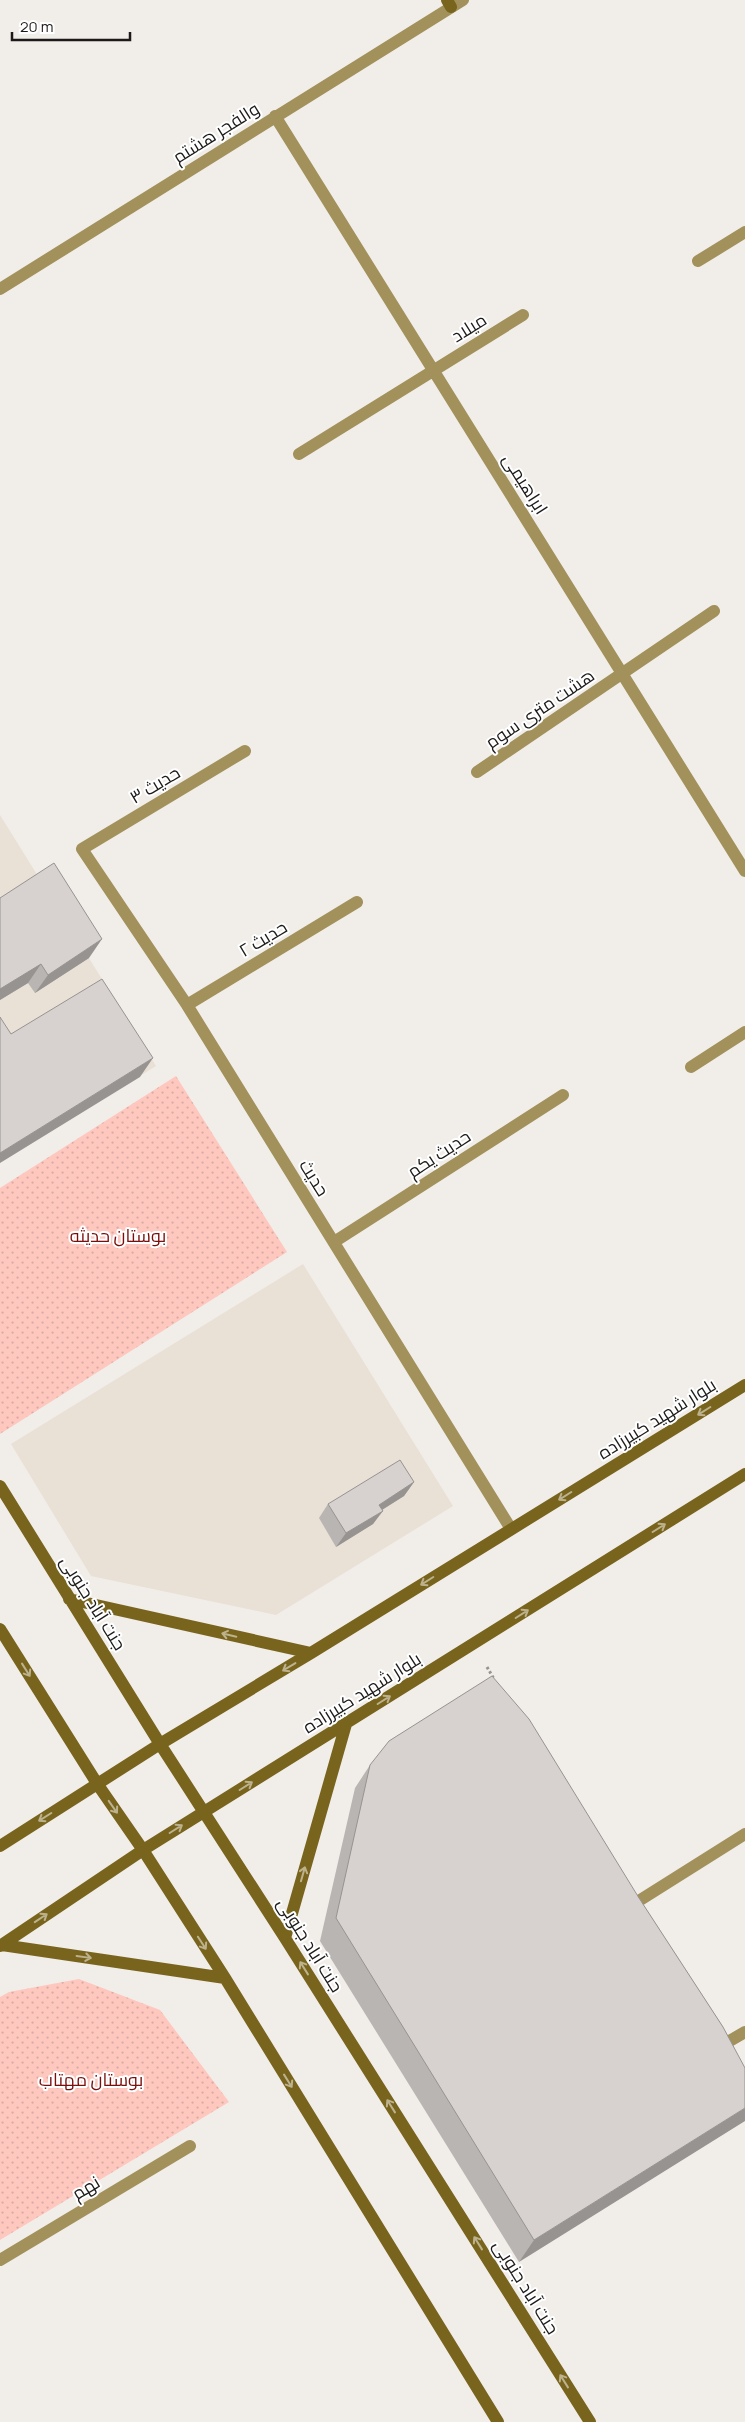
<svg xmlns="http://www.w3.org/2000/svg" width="745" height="2422" font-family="Manrope,Cairo,sans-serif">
<defs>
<pattern id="park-dots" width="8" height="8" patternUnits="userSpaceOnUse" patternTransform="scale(1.25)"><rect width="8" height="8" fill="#fec8bf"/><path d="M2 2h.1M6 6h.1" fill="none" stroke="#d9aba4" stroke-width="1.8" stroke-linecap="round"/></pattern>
</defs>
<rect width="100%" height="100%" fill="#f1ede9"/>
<path fill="#e9e0d6" d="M 0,815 L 156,1066 L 0,1163 Z
M 303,1264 L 453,1506 L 276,1615 L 91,1576 L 11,1444 Z"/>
<path fill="url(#park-dots)" d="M 176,1076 L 287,1252 L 0,1434 L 0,1188 Z
M 79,1979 L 160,2010 L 229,2102 L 0,2240 L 0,1997 L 9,1992 Z"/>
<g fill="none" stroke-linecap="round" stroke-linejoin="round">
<path stroke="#979391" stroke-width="3" stroke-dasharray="2.5 2.5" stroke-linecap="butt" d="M 487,1667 L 494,1679"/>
<path stroke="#a2915b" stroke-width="12" d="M 275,116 L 745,871
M 698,261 L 745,232
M 0,289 L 463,0
M 299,454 L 523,315
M 245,751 L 82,849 L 187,1005 L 511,1529
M 477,772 L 714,611
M 187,1005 L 357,902
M 691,1067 L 745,1032
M 334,1242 L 563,1095
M 637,1902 L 745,1834
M 720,2035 L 726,2043 L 745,2032
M 0,2260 L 190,2146"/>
<path stroke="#79641d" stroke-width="12" d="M 447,0 L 451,7
M 0,1486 L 160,1744 L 285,1938 L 590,2422
M 69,1599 L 311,1653
M 0,1629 L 98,1785 L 143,1850 L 225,1978 L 498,2422
M 0,1846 L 160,1744 L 311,1653 L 745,1385
M 285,1938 L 346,1724
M 2,1945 L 225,1978
M 0,1946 L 143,1850 L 745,1474"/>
</g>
<path fill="#b9b5b2" d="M 0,898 L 89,958 L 35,993 L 28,983 L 0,1000 Z
M 414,1482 L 404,1496 L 382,1510 L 373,1524 L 336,1547 L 319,1518 L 328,1504 Z
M 370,1765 L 639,1898 L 723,2027 L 519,2262 L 320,1941 L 355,1788 Z"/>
<path fill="#969391" d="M 102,939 L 89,958 L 35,993 L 48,975 Z
M 41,964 L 28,983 L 0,1000 L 0,989 Z
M 153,1058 L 140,1077 L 0,1163 L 0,1153 Z
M 414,1482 L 404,1496 L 369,1518 L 379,1505 Z
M 383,1511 L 373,1524 L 336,1547 L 346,1533 Z
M 745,2108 L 745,2121 L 519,2262 L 534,2240 Z"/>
<path fill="#d7d2cf" stroke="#969391" d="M 54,863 L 102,939 L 48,975 L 41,964 L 0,989 L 0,898 Z
M 102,979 L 153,1058 L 0,1153 L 0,1017 L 11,1034 Z
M 400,1460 L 414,1482 L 379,1505 L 383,1511 L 346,1533 L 328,1504 Z
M 492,1676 L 529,1719 L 639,1898 L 723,2027 L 745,2068 L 745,2108 L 534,2240 L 336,1918 L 370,1765 L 389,1741 Z"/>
<defs><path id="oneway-shaft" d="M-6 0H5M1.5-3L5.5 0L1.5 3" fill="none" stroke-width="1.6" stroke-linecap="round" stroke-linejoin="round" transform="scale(1.25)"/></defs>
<g stroke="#bcb28e">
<use href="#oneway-shaft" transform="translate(704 1411) rotate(148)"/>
<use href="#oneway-shaft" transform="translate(565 1496) rotate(148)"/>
<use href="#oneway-shaft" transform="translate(659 1528) rotate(-32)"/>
<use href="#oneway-shaft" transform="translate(427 1581) rotate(148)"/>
<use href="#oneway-shaft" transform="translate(522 1614) rotate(-32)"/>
<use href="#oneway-shaft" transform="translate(229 1635) rotate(-167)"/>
<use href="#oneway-shaft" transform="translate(289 1667) rotate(149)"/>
<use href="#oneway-shaft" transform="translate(26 1670) rotate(58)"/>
<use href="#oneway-shaft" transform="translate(384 1700) rotate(-32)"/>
<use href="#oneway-shaft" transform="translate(246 1786) rotate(-32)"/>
<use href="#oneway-shaft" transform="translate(113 1807) rotate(55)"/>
<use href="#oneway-shaft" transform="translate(45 1817) rotate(148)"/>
<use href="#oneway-shaft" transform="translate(176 1829) rotate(-32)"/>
<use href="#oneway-shaft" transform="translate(303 1874) rotate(-74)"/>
<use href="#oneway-shaft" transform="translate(41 1918) rotate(-34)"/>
<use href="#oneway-shaft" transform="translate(202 1943) rotate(57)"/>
<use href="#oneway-shaft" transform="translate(84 1957) rotate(8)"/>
<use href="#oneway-shaft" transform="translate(304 1968) rotate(-122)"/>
<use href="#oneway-shaft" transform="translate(288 2081) rotate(58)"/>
<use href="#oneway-shaft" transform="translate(391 2106) rotate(-122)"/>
<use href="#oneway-shaft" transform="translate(478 2243) rotate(-122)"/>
<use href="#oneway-shaft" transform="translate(564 2381) rotate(-122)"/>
</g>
<g text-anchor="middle" stroke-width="4" stroke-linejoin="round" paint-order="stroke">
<g font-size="18" fill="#1c1a19" stroke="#fff">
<text transform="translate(216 133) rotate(-32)" y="6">والفجر هشتم</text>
<text transform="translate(469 328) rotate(-32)" y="6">میلاد</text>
<text transform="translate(525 484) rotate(58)" y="6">ابراهیمی</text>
<text transform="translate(540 709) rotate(-34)" y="6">هشت متری سوم</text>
<text transform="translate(155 785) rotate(-31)" y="6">حدیث ۳</text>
<text transform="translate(263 939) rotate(-31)" y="6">حدیث ۲</text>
<text transform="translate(439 1154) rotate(-33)" y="6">حدیث یکم</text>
<text transform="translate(314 1178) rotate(58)" y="6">حدیث</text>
<text transform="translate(657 1419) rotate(-32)" y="6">بلوار شهید کبیرزاده</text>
<text transform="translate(93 1603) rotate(58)" y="6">جنت آباد جنوبی</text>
<text transform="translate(362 1693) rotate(-32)" y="6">بلوار شهید کبیرزاده</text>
<text transform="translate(310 1945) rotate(58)" y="6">جنت آباد جنوبی</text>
<text transform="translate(86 2188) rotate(-31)" y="6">نهم</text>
<text transform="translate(526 2287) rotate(58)" y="6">جنت آباد جنوبی</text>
</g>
<g font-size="18" fill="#780f0d" stroke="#fff">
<text x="118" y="1242">بوستان حدیثه</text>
<text x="91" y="2086">بوستان مهتاب</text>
</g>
</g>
<path d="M12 32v8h118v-8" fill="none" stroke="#1c1a19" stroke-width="2.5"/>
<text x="20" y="32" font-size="15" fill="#1c1a19" stroke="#ffffff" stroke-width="4" paint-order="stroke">20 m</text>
</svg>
